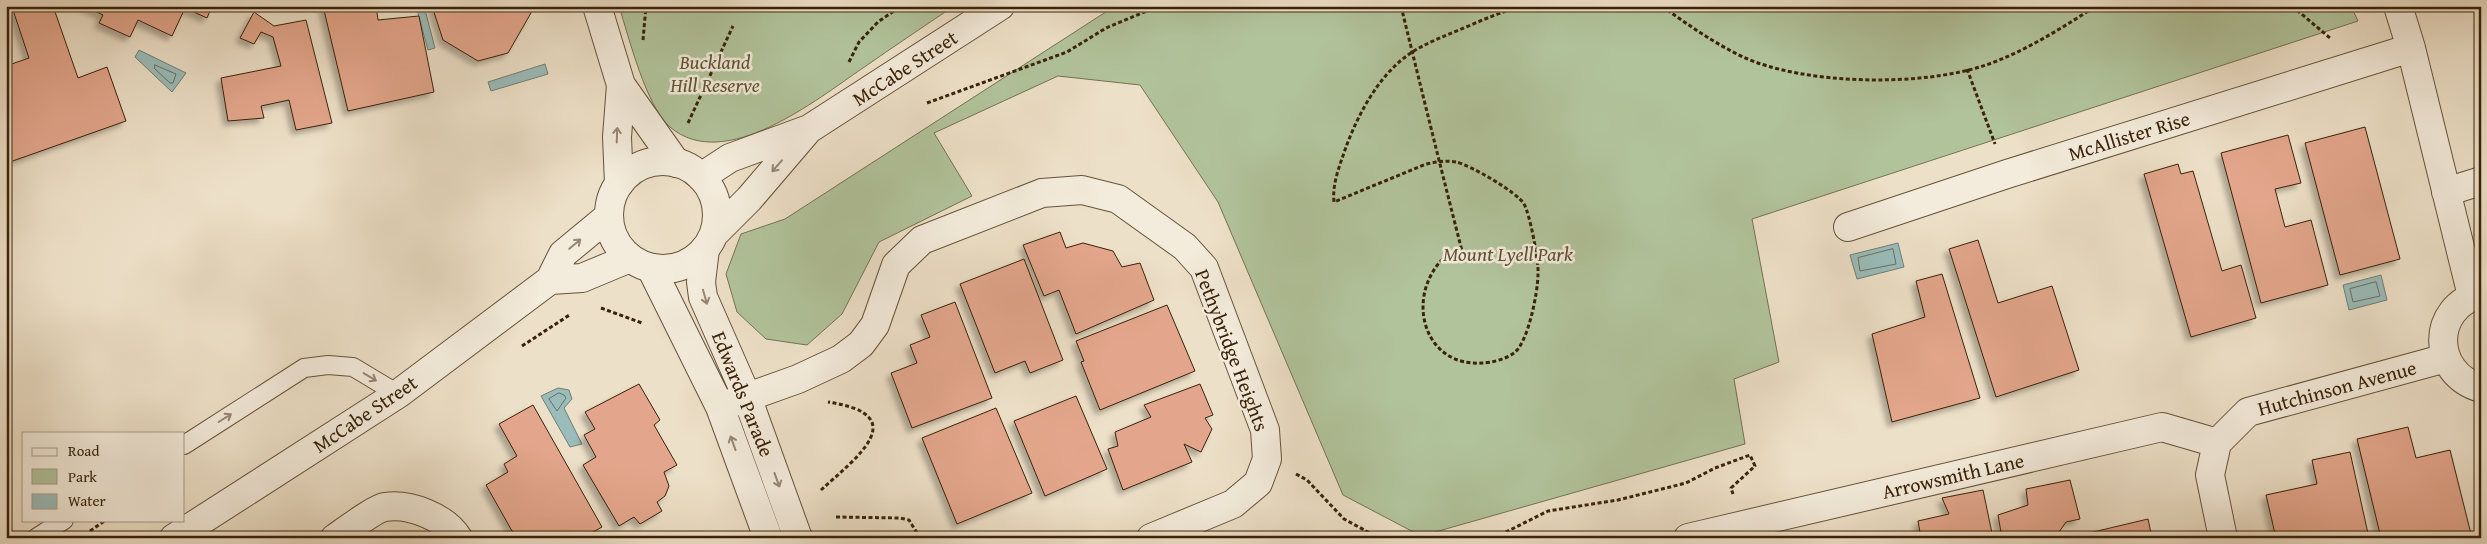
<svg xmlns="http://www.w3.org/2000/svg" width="2487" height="544" font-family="'Gentium Book Plus',serif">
<defs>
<filter id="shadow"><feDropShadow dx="-4.5" dy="4.5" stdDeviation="2.5" flood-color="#0004"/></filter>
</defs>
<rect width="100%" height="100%" fill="#ede0c8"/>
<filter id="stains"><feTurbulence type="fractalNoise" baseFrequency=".004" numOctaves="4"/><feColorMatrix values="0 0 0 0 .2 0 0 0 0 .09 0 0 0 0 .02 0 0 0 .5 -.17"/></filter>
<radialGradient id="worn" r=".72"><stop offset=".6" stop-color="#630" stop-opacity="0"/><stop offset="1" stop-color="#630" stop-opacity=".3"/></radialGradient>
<path fill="#b1c39b" stroke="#757252" d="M 619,6 L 954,6 C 923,27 893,47 863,68 C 817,99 725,174 670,127 C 646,106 629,38 619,6 Z
M 1115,6 L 2351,6 L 2358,21 L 1752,219 L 1779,362 L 1734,379 L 1745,444 L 1421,536 L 1343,495 L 1218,202 L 1140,85 L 1058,76 L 934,133 L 972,196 L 879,242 L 842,314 L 807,345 L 766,339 L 737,312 L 726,274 L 741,234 L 785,219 Z"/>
<path fill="#9abcba" stroke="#737e73" d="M 416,6 L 424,6 L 435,48 L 428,50 Z
M 139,50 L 186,73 L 172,92 L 135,57 Z
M 545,64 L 548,74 L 491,91 L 488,82 Z
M 1898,243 L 1904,267 L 1857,279 L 1850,255 Z
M 2381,275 L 2387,300 L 2349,310 L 2343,285 Z
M 558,388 L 569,390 L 572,399 L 564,408 L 582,444 L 570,447 L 541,396 Z"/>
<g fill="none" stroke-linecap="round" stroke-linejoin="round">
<path stroke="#6a6f61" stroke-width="1" d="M 155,65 L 176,74 L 173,83 L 170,83 L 155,69 Z
M 1893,249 L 1896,264 L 1860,271 L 1858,258 Z
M 2376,282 L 2380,296 L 2353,302 L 2350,289 Z
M 559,393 L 564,395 L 566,398 L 557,411 L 549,399 Z"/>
</g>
<path fill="#e3a68c" stroke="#392208" filter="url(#shadow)" d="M 23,6 L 53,6 L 78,78 L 107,67 L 126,121 L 7,163 L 6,66 L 29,58 L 13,10 Z
M 84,6 L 212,6 L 207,18 L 185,8 L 172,36 L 138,20 L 130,37 L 99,23 L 103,15 Z
M 323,6 L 376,6 L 378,20 L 419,16 L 434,92 L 348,111 Z
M 432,6 L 529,6 L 531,13 L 508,53 L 478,61 L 443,40 Z
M 254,12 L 274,26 L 306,20 L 332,123 L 296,130 L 289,100 L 261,106 L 264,118 L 228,121 L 221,78 L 281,66 L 273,37 L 261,32 L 254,44 L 240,38 Z
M 2365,127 L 2400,259 L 2340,275 L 2305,143 Z
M 2288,135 L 2301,183 L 2275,189 L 2285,227 L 2311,220 L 2328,285 L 2261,303 L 2221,153 Z
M 2178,164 L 2181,174 L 2193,171 L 2222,271 L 2241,265 L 2256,318 L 2191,337 L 2144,174 Z
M 1060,232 L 1066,248 L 1083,243 L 1113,251 L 1122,267 L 1140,263 L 1154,300 L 1076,334 L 1059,290 L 1044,296 L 1023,245 Z
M 1978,240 L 1998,303 L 2052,286 L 2079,370 L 1996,397 L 1949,249 Z
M 1024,259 L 1063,360 L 1030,373 L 1025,361 L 995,373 L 960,284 Z
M 1942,274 L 1980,398 L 1892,422 L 1872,334 L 1925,317 L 1916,281 Z
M 955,302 L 992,398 L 912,428 L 891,373 L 917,363 L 910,345 L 930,337 L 921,315 Z
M 1167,305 L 1195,371 L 1100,410 L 1081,362 L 1084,361 L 1076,341 Z
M 639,384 L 660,420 L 654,425 L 677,465 L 664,472 L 669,486 L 665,496 L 657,502 L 662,511 L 640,524 L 634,517 L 619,526 L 583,465 L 596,457 L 584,435 L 595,429 L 585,412 Z
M 1200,384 L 1213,415 L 1205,418 L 1212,429 L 1201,452 L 1184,444 L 1192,462 L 1123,490 L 1108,449 L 1118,446 L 1115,432 L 1151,417 L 1144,405 Z
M 1076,396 L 1107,469 L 1045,496 L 1014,421 Z
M 533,405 L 602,527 L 582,538 L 516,538 L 486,485 L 508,472 L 504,464 L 517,456 L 499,424 Z
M 996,408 L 1032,493 L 957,524 L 922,438 Z
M 2408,427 L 2416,458 L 2450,450 L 2472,538 L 2381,538 L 2357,439 Z
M 2350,452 L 2369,538 L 2276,538 L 2266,495 L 2317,484 L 2312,460 Z
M 2070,480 L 2080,519 L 2066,522 L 2059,532 L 2061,538 L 2002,538 L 1998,515 L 2028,505 L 2026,489 Z
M 1983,490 L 1993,538 L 1921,538 L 1918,521 L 1949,514 L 1942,498 Z
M 2148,519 L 2152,538 L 2090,538 L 2089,533 Z"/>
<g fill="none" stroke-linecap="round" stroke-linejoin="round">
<defs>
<path id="service" d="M 184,445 L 304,368 L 328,365 L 353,367 L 398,394
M 36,538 L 64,520"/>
<path id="minor" d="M 597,6 L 621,85 L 676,163
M 2398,6 L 2411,48 L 2472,296
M 619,184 L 617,137 L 621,85
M 2446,192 L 2481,181
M 1848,227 L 2007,174 L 2411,48
M 705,249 L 701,282 L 703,297 L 747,397 L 798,538
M 651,268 L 720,407 L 768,538
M 2481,294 C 2430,307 2431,374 2481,388
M 720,407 L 798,379 L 841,359 L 861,344 L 875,325 L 896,265 L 922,240 L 1042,193 L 1082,190 L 1118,199 L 1185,247 L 1204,268 L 1265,430 L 1267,459 L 1258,483 L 1233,504 L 1151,538
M 335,538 C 344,532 376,508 385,507 C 409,503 445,517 458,538
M 1688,538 L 2162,427 L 2217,443
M 2223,538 L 2210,475 L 2217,443 L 2248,412 L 2446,358"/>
<path id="tertiary" d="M609 215a54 54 0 1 1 108 0a54 54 0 1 1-108 0Z
M 701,177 L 730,158 L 809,129 L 1000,6
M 715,233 L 749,199 L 808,130
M 550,280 L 582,278 L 630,258
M 174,538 L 398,394 L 550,280 L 563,254 L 609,216"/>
</defs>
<use href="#service" stroke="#665238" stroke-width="20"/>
<use href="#minor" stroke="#665238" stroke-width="30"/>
<use href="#tertiary" stroke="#665238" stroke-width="30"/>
<path stroke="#392208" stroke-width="3" stroke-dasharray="4 2.5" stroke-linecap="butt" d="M 1401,6 C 1421,88 1441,169 1462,251 C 1455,254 1443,257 1439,263 C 1406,303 1426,367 1482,363 C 1491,363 1506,359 1514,353 C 1528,343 1538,292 1538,274 C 1539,262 1530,214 1524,204 C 1517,192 1470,165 1456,162 C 1446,160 1436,162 1426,164 L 1334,202 C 1332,183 1340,165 1346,147 C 1359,112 1381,71 1414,51 C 1430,41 1448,35 1466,27 C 1485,19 1503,11 1523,6
M 1662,6 C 1688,25 1714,43 1743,57 C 1804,85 1922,87 1986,65 C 2024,52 2062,28 2096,6
M 2292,6 L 2330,38
M 643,40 L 646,6
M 849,62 L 859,42 L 878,22 L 901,6
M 1967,69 L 1995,144
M 927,103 L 1067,52 L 1106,28 L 1159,6
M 688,123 L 733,26
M 601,308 L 642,323
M 522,346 L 571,314
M 1296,474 L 1307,480 L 1344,519 L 1379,538
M 821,490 C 855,459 915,415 828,402
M 836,517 L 900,518 L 909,520 L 920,538
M 90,531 L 106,520
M 1364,538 L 1366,531
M 1494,538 L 1548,511 L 1618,500 L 1686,483 L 1715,468 L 1750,455 L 1755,466 L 1731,488 L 1733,494"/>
<use href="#service" stroke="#f3ebdb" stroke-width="18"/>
<use href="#minor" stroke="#f3ebdb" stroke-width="28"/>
<use href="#tertiary" stroke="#f3ebdb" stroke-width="28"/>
</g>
<defs><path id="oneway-shaft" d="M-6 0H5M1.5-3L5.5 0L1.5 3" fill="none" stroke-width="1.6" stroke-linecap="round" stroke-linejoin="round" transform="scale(1.25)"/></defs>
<g stroke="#968672">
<use href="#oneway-shaft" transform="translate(617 135) rotate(-88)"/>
<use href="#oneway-shaft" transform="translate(777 166) rotate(131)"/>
<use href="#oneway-shaft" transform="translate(575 244) rotate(-40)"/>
<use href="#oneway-shaft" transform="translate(705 297) rotate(74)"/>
<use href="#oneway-shaft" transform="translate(370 377) rotate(31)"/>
<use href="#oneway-shaft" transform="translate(225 418) rotate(-32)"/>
<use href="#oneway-shaft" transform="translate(733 443) rotate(-110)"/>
<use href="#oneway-shaft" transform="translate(777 480) rotate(70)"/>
</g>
<g text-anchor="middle" stroke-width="5" stroke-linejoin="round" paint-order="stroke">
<g font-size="20" font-style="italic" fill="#5d5234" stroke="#f3ebdb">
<text x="715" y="69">Buckland<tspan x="715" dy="23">Hill Reserve</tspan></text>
<text x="1508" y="261">Mount Lyell Park</text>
</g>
<g font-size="20" fill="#392208" stroke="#f3ebdb">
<text transform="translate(905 68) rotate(-33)" y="7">McCabe Street</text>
<text transform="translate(2129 136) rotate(-17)" y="7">McAllister Rise</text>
<text transform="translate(1232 350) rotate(69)" y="7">Pethybridge Heights</text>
<text transform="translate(2337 388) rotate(-15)" y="7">Hutchinson Avenue</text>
<text transform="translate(743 394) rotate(68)" y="7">Edwards Parade</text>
<text transform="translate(365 414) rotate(-34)" y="7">McCabe Street</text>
<text transform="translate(1953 476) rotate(-13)" y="7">Arrowsmith Lane</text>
</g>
</g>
<rect width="2487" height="544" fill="none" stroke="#ede0c8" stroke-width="25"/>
<rect x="8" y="8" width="2472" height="529" fill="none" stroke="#392208" stroke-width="2.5"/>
<rect x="12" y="12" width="2462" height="519" fill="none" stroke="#392208"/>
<rect x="22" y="432" width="162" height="90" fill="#f3ebdb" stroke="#a99b87"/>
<rect x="32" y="448" width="25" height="8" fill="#f3ebdb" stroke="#a99b87"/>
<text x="68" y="456" font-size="15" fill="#392208">Road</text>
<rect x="32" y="469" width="25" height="15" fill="#b1c39b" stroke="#a99b87"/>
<text x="68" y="482" font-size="15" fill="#392208">Park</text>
<rect x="32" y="494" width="25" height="15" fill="#9abcba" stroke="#a99b87"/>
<text x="68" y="506" font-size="15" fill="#392208">Water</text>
<rect width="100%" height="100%" filter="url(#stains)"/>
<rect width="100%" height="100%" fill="url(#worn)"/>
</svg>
